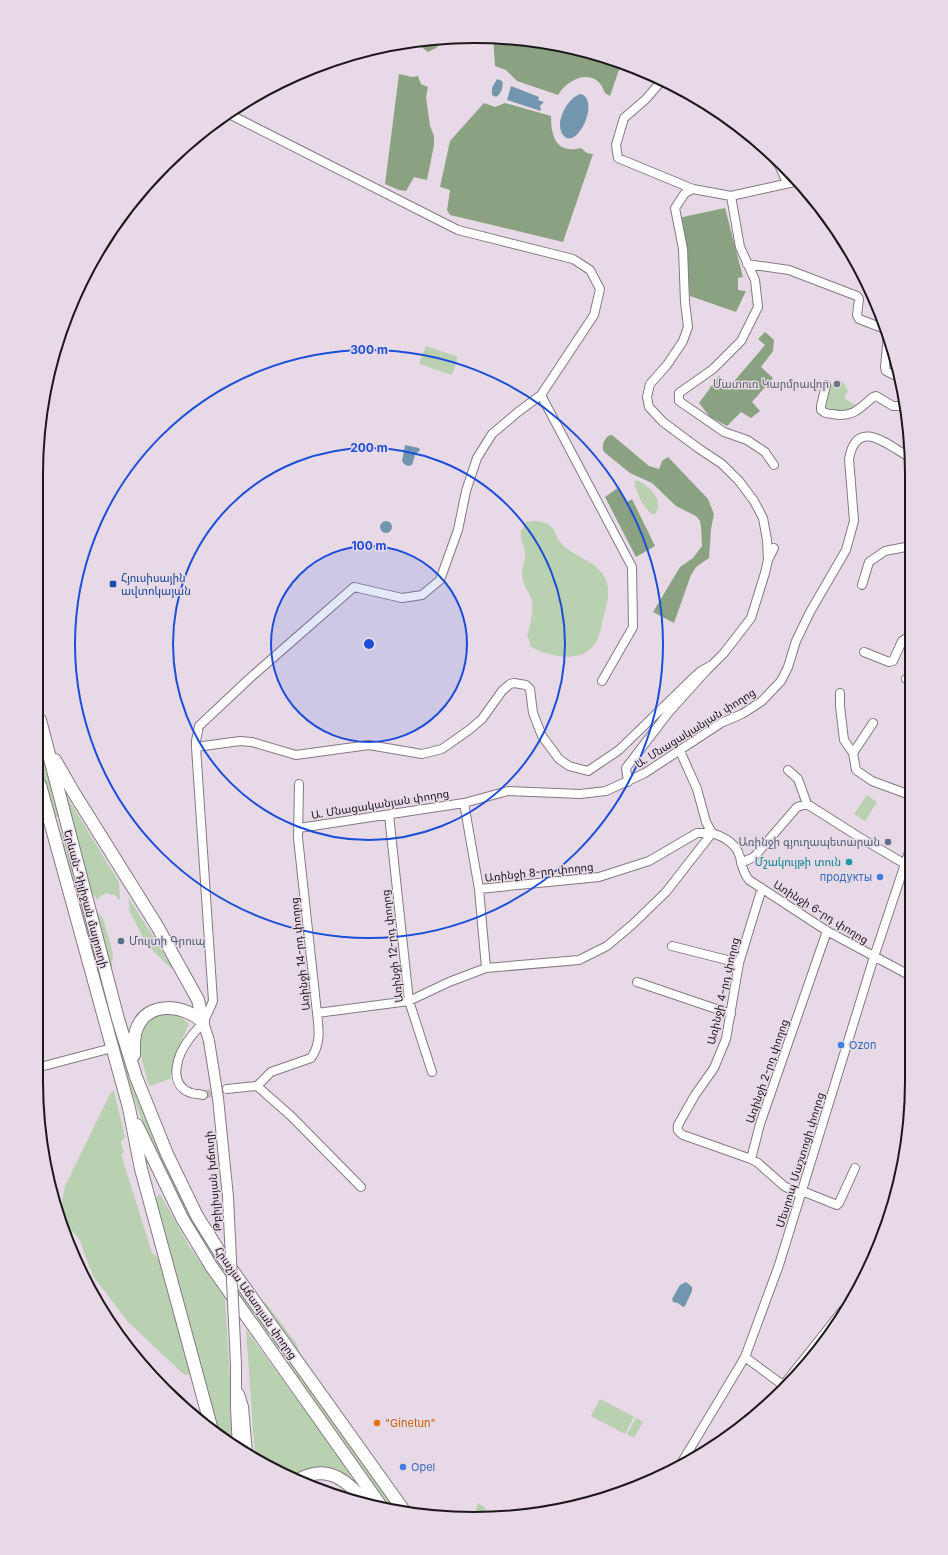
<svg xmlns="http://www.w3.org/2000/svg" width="948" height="1555" font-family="Inter,'Noto Sans Armenian',sans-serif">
<rect width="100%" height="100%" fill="#e7dae6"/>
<path fill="#b9d0b1" d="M 426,346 L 458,357 L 452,375 L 419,364 Z
M 836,378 L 844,383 L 848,391 L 844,398 L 857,406 L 848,413 L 822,410 L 827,390 Z
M 636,480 C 648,485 665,499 655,514 L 651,514 L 641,501 L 634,484 Z
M 536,521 C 559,524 550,533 565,547 C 578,558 595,561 604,576 C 611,588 608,602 604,615 C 602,622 601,631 598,638 C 586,666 551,657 531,647 L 527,634 C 531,627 534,605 531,598 C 527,589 523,584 522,575 C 521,567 527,558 525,551 C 521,536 517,537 526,522 Z
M 40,745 L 59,816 L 54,818 L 40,764 Z
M 62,789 L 119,882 L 120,901 L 114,894 L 111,895 L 107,893 L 100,896 L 98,900 L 87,888 Z
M 867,795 L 877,802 L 865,821 L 854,814 Z
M 61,832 L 112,1012 L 109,1013 L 57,833 Z
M 128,897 L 173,968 L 172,969 L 147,945 L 130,912 Z
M 90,904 L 103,918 L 113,953 L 111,978 Z
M 160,1014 C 171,1014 181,1015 189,1024 L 177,1051 L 170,1079 L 149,1086 C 143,1062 127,1026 160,1014 Z
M 116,1031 L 143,1111 L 170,1174 L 191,1215 L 399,1512 L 392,1511 L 244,1304 L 194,1228 L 167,1176 L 139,1113 L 121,1058 L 114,1033 Z
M 114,1091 L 125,1137 L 121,1142 L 124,1152 L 121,1154 L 152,1253 L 159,1259 L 190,1374 L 185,1375 L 180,1371 L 128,1322 L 93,1276 L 80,1241 L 65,1221 L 62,1212 L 62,1202 L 65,1186 L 111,1092 Z
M 160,1194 L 189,1246 L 225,1298 L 234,1447 L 220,1437 L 156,1198 Z
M 262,1302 L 265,1302 L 296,1343 L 304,1364 Z
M 246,1330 L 356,1479 C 334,1468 314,1462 293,1476 L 255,1457 Z
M 600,1399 L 634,1417 L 625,1434 L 591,1416 Z
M 636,1418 L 643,1422 L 634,1438 L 627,1434 Z
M 478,1503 L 484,1507 L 492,1518 L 474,1519 Z"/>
<path fill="#8aa282" d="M 493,37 L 502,37 L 587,51 L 621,64 L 610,96 L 605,93 C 597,67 569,76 558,95 L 517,81 L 506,70 L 495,66 Z
M 444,39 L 436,48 L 428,52 L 419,45 L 405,43 L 417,40 Z
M 399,74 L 412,77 L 418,76 L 421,84 L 428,87 L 426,97 L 430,126 L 434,136 L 434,145 L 427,180 L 414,177 L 406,191 L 399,190 L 385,184 Z
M 484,103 L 495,107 L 505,103 L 551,116 C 551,138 557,154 581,148 L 587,153 L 593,154 L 563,242 L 450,215 L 447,210 L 450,190 L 440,187 L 450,141 Z
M 725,208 L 743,277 L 738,278 L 738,290 L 746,291 L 736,312 L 690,296 L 678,218 Z
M 765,332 L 774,340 L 773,351 L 761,367 L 773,378 L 752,402 L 760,411 L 751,418 L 741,412 L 727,426 L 710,417 L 699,403 L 719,376 L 730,386 L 765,345 L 758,339 Z
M 612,435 L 649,466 L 659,469 L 662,461 L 668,457 L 708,499 L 714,514 L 711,529 L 709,558 L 696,567 L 691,575 L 674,623 L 653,612 L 680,567 L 693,558 L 702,546 L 701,527 L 700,521 L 696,516 L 676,506 L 652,483 L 630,473 L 604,452 C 601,446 604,440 608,436 Z
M 619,487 L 627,502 L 632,499 L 655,546 L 636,557 L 605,497 Z"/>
<path fill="#7196ae" d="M 497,79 L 502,81 C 504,87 501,94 496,97 L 492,95 L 492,88 Z
M 511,86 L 539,97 L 538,100 L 544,102 L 540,106 L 541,111 L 507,100 Z
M 581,94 C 601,101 576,152 563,135 C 554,124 567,97 581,94 Z
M 405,445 L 419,448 L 420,450 L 415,455 L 412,465 L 408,466 L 404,464 L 402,461 Z
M380 527a6 6 0 1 1 12 0a6 6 0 1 1-12 0Z
M 686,1282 L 692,1287 L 692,1291 L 685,1306 L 683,1307 L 678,1303 L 673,1302 L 672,1299 L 680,1285 Z"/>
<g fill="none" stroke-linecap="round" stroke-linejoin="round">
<path stroke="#bfb3be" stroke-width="8" stroke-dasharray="8 4" stroke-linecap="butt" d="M 203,1095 L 227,1089"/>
<defs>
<path id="minor" d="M 663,79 L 646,99 L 624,118 L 616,145 L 618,158 L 693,189 L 731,196
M 229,114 L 458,230 L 573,259 L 590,270 L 600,289 L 594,315 L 541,395
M 774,159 L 779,165 L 787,183
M 693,189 L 685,193 L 675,208 L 683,249 L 685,302 L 688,327 L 683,341 L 667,365 L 650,384 L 647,397 L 649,407 L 663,422 L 698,448 L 722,464 L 739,481 L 754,501 L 763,518 L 767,540 L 768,560
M 747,264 L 789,270 L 857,296 L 859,299 L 857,315 L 859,319 L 885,329 L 888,335 L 885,367 L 886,371 L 898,377
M 826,385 L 821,406 L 821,410 C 825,414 829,414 833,414 C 852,418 859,409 873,397 L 876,396 L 893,406 L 903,406
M 774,465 L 765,452 L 747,440 L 724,432 L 679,401 L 679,393 L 713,369 L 741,341 L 758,307 L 755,280 L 740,247 L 731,196 L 799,181
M 862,585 L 869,562 L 885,551 L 911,546
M 864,652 L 889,662 L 893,661 L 902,641 L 905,639 L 910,642
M 906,679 L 910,682
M 840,693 L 840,706 L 844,740 L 853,753 L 856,770 L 872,781 L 910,795
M 196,747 L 240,741 L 252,742 L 296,755 L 369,745 L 422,754 L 442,749 L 469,730 L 482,719 L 502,691 L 510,684 L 514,683 L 526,685 L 530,689 L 533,713 L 542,736 L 559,759 L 569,766 L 588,771 L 619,750 L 692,679 L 701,671 L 710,666
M 680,751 L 697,789 L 706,822 L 712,833
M 853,753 L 873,723
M 788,770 L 798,779 L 807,804
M 628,782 L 626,768 L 669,712 L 705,672 L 724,653 L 751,618 L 765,573 L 768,560 L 774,548
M 464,803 L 479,889 L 486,968
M 389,815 L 409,1001 L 432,1072
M 299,828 L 464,803 L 508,791 L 580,794 L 606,791 L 645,773 L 721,723 L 742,714 L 762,701 L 781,681 L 788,667 L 796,641 L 810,612 L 846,550 L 854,521 L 849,459 C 857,415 890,447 911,458
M 741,863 L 754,857 L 797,807 L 807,804 L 859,837 L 905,864
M 479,889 L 599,877 L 649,861 L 697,833 L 712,833
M 672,946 L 739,963
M 637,982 L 731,1014
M 317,1013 L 409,1001 L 449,982 L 486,968 L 579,960 L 607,946 L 633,924 L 666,892 L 712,833 C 724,837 736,843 740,857 C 742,865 743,873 749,880 L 827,931 L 909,975
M 40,1067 L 112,1048
M 257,1086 L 271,1072 L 311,1058 C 321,1044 319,1029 317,1013 L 298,838 L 299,784
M 227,1089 L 257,1086 L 291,1116 L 361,1187
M 203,1095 C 200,1094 195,1094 191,1093 C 166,1084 178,1053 190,1038 C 194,1032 200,1027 204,1021 C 207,1015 210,1008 213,1001 L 196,747 L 196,741 L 199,726 L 250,678 L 354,587 L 402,598 L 422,595 L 440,580 L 458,530 L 466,491 L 477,458 L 492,434 L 518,412 L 541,395 L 632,567 L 633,627 L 602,681
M 751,1159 L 683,1135 C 678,1132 677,1130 678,1125 L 695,1095 L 714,1068 L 726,1039 L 739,963 L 762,888
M 802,1191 L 837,1205 L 839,1203 L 855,1168
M 801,1195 L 784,1186 L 758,1163 L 751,1159 L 760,1124 L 827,931
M 745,1357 L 780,1383 L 785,1383 L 843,1310
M 682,1462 L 745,1357 L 779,1265 L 874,957 L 909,852"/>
<path id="major" d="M 203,1022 L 209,1041
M 236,1365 L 236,1408 L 238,1449
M 239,1394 L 243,1407 L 247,1453"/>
<path id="highway" d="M 40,720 L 118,1019 L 136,1077 L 167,1154 L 197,1216 L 222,1256 L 405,1512
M 55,760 L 74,793 L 157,926 L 198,1000 L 203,1022
M 40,785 L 129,1108 L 141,1169 L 212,1430
M 134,1055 C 134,1046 133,1037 137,1028 C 148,1000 185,1005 203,1022
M 137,1125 L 182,1218 L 211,1266 L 383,1509
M 300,1479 C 329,1463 350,1483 368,1505"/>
</defs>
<use href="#minor" stroke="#847984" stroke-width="10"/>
<use href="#major" stroke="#847984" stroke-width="12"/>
<use href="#highway" stroke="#847984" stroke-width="14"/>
<use href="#minor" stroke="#fff" stroke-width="8"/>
<use href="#major" stroke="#fff" stroke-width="10"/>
<use href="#highway" stroke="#fff" stroke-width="12"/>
<defs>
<path id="major-bridge" d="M 209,1041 L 218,1098 L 228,1197 L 236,1365"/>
</defs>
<use href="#major-bridge" stroke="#847984" stroke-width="12" stroke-linecap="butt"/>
<use href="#major-bridge" stroke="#fff" stroke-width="10"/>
</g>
<circle cx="369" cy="644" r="98" fill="#1d4ed8" fill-opacity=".12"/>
<g fill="none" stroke="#1d4ed8" stroke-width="2">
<circle cx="369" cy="644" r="98"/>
<circle cx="369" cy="644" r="196"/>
<circle cx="369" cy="644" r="294"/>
</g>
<circle fill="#6b7280" stroke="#e7dae6" stroke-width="1.5" cx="837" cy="384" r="4"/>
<rect fill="#1a4fb4" stroke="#e7dae6" stroke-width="1.5" x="109" y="580" width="8" height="8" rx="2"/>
<g fill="#5c6f8a" stroke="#e7dae6" stroke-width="1.5">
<circle cx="888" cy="842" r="4"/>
<circle cx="121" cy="941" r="4"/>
</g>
<circle fill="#0f9aa8" stroke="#e7dae6" stroke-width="1.5" cx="849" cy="862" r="4"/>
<g fill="#3f7fe0" stroke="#e7dae6" stroke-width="1.5">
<circle cx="880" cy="877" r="4"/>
<circle cx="841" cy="1045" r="4"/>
<circle cx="403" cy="1467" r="4"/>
</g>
<circle fill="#e8710a" stroke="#e7dae6" stroke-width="1.5" cx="377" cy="1423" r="4"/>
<g text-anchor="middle" stroke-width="3" stroke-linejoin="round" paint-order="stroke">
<g font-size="11" fill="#5b616d" stroke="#e7dae6" text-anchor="end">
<text x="829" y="388">Մատուռ Կարմրավոր</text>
</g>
<g font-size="11" fill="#164399" stroke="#e7dae6" text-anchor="start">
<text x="121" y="582">Հյուսիսային<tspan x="121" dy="13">ավտոկայան</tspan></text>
</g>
<g font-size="11" fill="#1d181c" stroke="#e7dae6">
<text transform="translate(695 728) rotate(-32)" y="4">Ա. Մնացականյան փողոց</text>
<text transform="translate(380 804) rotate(-9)" y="4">Ա. Մնացականյան փողոց</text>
<text transform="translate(539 872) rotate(-6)" y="4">Առինջի 8-րդ փողոց</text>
<text transform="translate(86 899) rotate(75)" y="4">Երևան-Դիլիջան մայրուղի</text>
<text transform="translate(821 912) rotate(32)" y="4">Առինջի 6-րդ փողոց</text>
<text transform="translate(392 946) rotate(-97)" y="4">Առինջի 12-րդ փողոց</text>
<text transform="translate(300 954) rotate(-96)" y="4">Առինջի 14-րդ փողոց</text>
<text transform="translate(723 991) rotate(-77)" y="4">Առինջի 4-րդ փողոց</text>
<text transform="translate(767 1071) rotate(-71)" y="4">Առինջի 2-րդ փողոց</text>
<text transform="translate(800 1160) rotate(-73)" y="4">Մեսրոպ Մաշտոցի փողոց</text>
<text transform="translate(213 1181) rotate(-95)" y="4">Թբիլիսյան խճուղի</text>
<text transform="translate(256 1303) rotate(55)" y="4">Հրաչյա Աճառյան փողոց</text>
</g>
<g font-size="11" fill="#4e5e75" stroke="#e7dae6" text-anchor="end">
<text x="880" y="846">Առինջի գյուղապետարան</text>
<text x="129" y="945" text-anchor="start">Մուլտի Գրուպ</text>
</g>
<g font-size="11" fill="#0d838f" stroke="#e7dae6" text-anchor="end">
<text x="841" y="866">Մշակույթի տուն</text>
</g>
<g font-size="11" fill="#366cbe" stroke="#e7dae6" text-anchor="start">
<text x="872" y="881" text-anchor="end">продукты</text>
<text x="849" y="1049">Ozon</text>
<text x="411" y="1471">Opel</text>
</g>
<g font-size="11" fill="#c56008" stroke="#e7dae6" text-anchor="start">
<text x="385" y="1427">"Ginetun"</text>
</g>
</g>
<path d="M0 0H948V1555H0ZM474 43H474A431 431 0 0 1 905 474V1081A431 431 0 0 1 474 1512H474A431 431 0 0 1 43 1081V474A431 431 0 0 1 474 43Z" fill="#e7dae6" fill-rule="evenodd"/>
<path fill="none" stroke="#1d181c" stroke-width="2" d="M474 43H474A431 431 0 0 1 905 474V1081A431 431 0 0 1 474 1512H474A431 431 0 0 1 43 1081V474A431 431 0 0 1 474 43Z"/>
<circle cx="369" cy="644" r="6" fill="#1d4ed8" stroke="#e7dae6" stroke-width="2"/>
<g font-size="12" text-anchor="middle" font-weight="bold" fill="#1d4ed8" stroke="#e7dae6" stroke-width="3" stroke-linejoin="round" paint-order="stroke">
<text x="369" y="354">300 m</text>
<text x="369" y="452">200 m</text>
<text x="369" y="550">100 m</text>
</g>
</svg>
